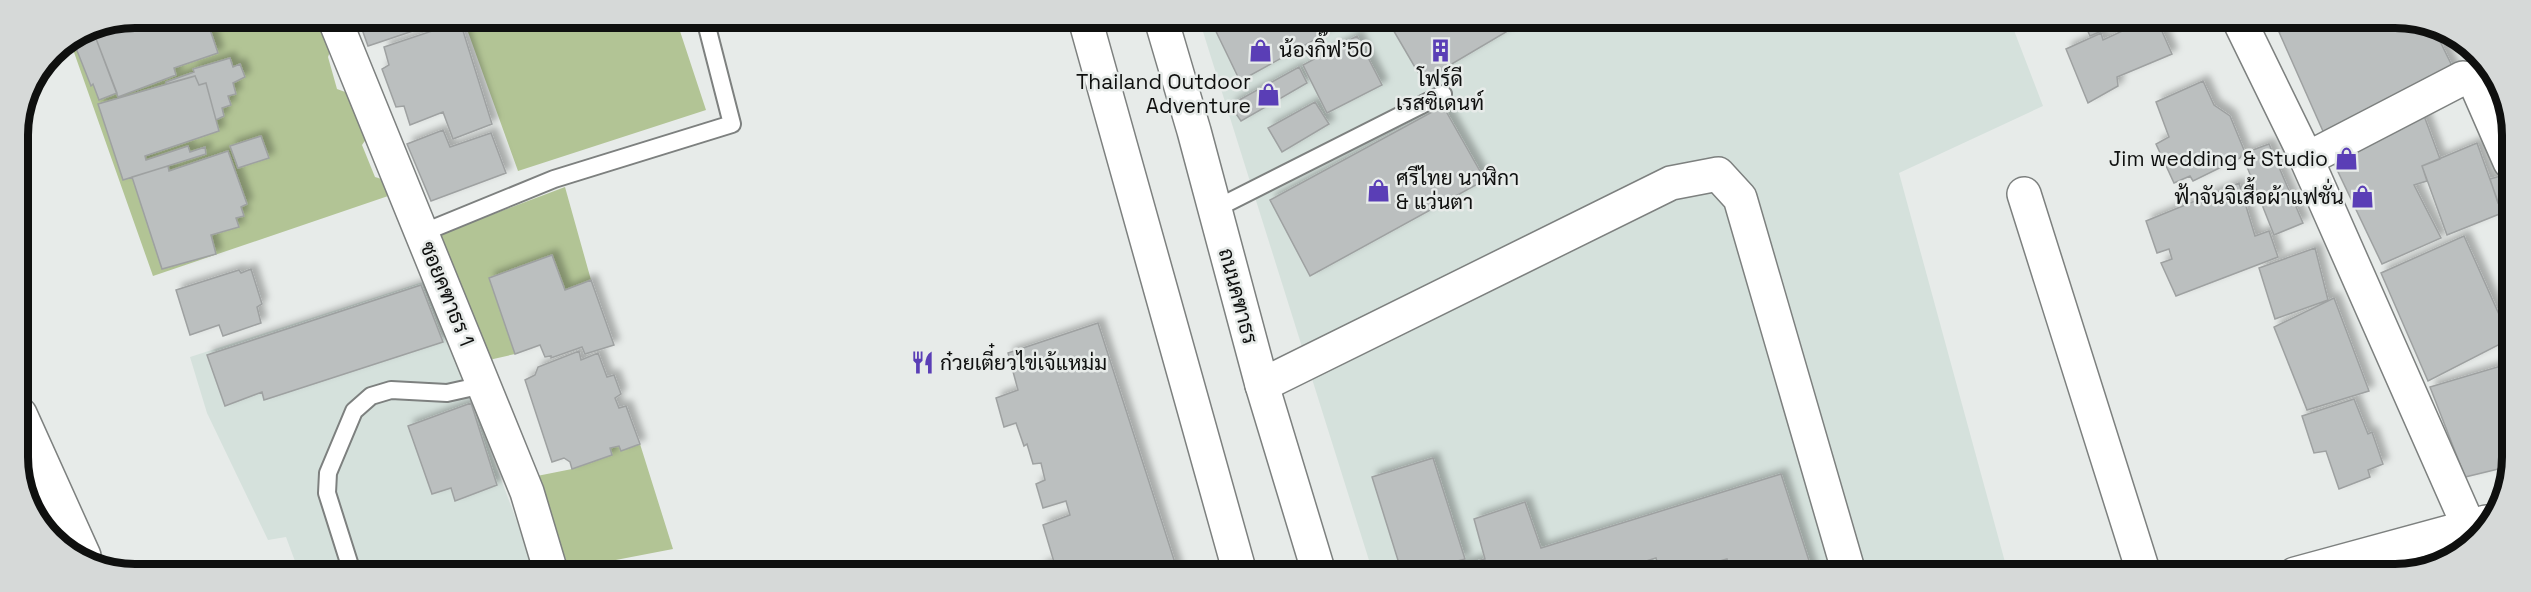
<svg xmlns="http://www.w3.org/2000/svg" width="2531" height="592" font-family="'Space Grotesk',Sarabun,sans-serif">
<defs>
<filter id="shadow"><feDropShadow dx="5.5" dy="-5.5" stdDeviation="3" flood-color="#0004"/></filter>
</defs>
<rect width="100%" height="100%" fill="#e7ebe9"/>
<path fill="#d5e1dc" d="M 1199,19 L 2010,20 L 2043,106 L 1899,173 L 2008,573 L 1373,573 Z
M 426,281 L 536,572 L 299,572 L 286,537 L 268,540 L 207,413 L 190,357 Z"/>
<path fill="#b2c495" d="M 136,18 L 320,20 L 331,49 L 328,57 L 337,89 L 348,93 L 369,135 L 362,145 L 375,177 L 388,181 L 394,194 L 153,276 L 70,41 L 91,27 Z
M 463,18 L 676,19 L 706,110 L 518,171 Z
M 565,187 L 591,280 L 565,290 L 552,255 L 489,278 L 515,354 L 489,360 L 438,235 Z
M 640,444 L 673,549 L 569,569 L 537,476 L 572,469 L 612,455 L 610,448 L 619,446 L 621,451 Z"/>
<path fill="#bbbfbf" stroke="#9ea1a1" stroke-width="1.5" filter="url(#shadow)" d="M 136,18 L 206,18 L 218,53 L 174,68 L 176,75 L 118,97 L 95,36 L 115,28 L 113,22 Z
M 358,18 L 435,18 L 437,23 L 368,46 Z
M 441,18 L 459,18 L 492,124 L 453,139 L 443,112 L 410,125 L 404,106 L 396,107 L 382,69 L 389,65 L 384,47 L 444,27 Z
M 1210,19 L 1352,19 L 1240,81 Z
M 1390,19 L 1528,19 L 1423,81 L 1388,21 Z
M 2083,20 L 2127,20 L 2090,36 Z
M 2146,20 L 2157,20 L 2172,54 L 2117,77 L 2118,86 L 2088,103 L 2066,49 L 2101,33 L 2103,40 Z
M 2308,20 L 2418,20 L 2434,29 L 2455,72 L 2326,138 L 2279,32 Z
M 108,24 L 111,30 L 95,36 L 117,93 L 99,100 L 93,84 L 91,86 L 76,48 L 79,46 L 76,38 Z
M 1357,36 L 1382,85 L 1327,113 L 1303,65 Z
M 230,58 L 233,67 L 240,64 L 245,77 L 233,83 L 236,94 L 228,96 L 231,105 L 222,108 L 224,116 L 216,120 L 206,83 L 199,85 L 195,76 L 166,84 L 166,82 L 194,72 L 193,69 Z
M 1299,67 L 1307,83 L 1241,121 L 1230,105 Z
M 195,76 L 199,85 L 206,83 L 219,131 L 145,156 L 146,160 L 188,146 L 190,152 L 205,147 L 206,154 L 123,180 L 98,104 Z
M 2203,81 L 2214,105 L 2230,116 L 2244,150 L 2240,158 L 2193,181 L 2190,176 L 2174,183 L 2156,144 L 2169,137 L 2156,102 Z
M 1315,102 L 1329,124 L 1282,152 L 1268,128 Z
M 1443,106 L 1485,180 L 1310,276 L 1270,200 Z
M 2423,113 L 2440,159 L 2422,166 L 2427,181 L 2414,185 L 2441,238 L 2382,264 L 2331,157 Z
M 443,130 L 450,147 L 491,133 L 506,173 L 431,201 L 407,144 Z
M 261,136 L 269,158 L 238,168 L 230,146 Z
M 2477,143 L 2502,213 L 2447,235 L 2422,166 Z
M 2269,144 L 2303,223 L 2274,235 L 2242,154 Z
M 228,151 L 247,204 L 241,207 L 244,216 L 236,218 L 239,227 L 211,235 L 216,254 L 162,269 L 132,177 L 168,166 L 169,171 Z
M 2511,173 L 2511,198 L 2498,203 L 2490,179 Z
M 2239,183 L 2255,236 L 2269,231 L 2278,257 L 2176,296 L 2161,263 L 2172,259 L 2169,249 L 2157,253 L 2146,221 Z
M 2464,236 L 2510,339 L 2428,381 L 2381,273 Z
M 2315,248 L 2328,300 L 2275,319 L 2259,268 Z
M 552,255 L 565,290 L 591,280 L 614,345 L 585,354 L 582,347 L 551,358 L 551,356 L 545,357 L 540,345 L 515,354 L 489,278 Z
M 251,269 L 262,304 L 257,307 L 261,323 L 223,336 L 219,325 L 190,335 L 176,290 L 239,270 L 241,273 Z
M 421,285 L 443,342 L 264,400 L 262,392 L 225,406 L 207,355 Z
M 2334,298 L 2369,391 L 2307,410 L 2274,327 Z
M 1098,323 L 1177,569 L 1165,573 L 1041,573 L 1043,572 L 1040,567 L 1054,562 L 1043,525 L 1070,515 L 1066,501 L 1043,508 L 1036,484 L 1045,480 L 1041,463 L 1033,464 L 1027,444 L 1024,446 L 1016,423 L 1004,427 L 996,398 L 1018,390 L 1008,353 Z
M 579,351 L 581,360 L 598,353 L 607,377 L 614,375 L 621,394 L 615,398 L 619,408 L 626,406 L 640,444 L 621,451 L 619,446 L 610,448 L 612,455 L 572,469 L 570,462 L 564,458 L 552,462 L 525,380 L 535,375 L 538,367 Z
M 2511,363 L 2511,466 L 2465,477 L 2430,387 Z
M 2354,399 L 2368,434 L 2372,432 L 2383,464 L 2368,470 L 2370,477 L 2339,489 L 2326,451 L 2314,453 L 2302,416 Z
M 471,403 L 497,485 L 455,501 L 451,488 L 432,494 L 408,426 Z
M 1433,458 L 1465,559 L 1414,573 L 1402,573 L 1372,477 Z
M 1781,474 L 1813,573 L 1731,573 L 1727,559 L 1677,573 L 1660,573 L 1656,558 L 1608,573 L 1433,573 L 1485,559 L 1474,519 L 1525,502 L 1541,548 Z
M 46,514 L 59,543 L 53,540 L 41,517 Z"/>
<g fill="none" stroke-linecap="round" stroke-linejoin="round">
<defs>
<path id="service" d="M 1215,209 L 1443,94
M 422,233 L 554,179 L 732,124 L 705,19
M 352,572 L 327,493 L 328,473 L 354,411 L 371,396 L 391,390 L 447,393 L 483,385"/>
<path id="minor" d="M 334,18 L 527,492 L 551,572
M 2239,20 L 2302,149 L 2469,527
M 2307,159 L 2463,78 L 2475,82 L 2510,162
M 2024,194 L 2144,574
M 1262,385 L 1671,183 L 1718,174 L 1740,198 L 1849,573
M 20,414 L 84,556"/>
<path id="tertiary" d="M 1085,19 L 1240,573
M 1161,19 L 1194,131 L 1262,385 L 1319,573
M 2295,574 L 2486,522"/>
</defs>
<use href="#service" stroke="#7d807f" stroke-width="20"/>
<use href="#minor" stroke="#7d807f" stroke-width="36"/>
<use href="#tertiary" stroke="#7d807f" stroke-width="36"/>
<use href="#service" stroke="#fff" stroke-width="16"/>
<use href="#minor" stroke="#fff" stroke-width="33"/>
<use href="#tertiary" stroke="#fff" stroke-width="33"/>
</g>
<defs>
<symbol id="shop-bare" viewBox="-9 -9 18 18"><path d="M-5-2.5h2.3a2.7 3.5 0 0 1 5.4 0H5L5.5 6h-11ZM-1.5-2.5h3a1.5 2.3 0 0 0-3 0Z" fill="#5a3eb6" stroke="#e7ebe9" stroke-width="2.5" paint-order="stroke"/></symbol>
<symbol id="building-bare" viewBox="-9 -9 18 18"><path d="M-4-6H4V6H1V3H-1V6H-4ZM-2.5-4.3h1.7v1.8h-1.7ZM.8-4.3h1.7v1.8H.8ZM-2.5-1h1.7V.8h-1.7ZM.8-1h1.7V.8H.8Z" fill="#5a3eb6" stroke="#e7ebe9" stroke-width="2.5" paint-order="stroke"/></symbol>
<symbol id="restaurant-bare" viewBox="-9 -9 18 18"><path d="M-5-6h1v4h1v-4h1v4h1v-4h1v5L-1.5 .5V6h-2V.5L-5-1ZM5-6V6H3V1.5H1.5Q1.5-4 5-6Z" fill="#5a3eb6" stroke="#e7ebe9" stroke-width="2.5" paint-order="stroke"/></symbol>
</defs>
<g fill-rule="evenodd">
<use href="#shop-bare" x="1244" y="34" width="33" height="33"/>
<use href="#building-bare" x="1424" y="34" width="33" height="33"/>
<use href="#shop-bare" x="1252" y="78" width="33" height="33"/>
<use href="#shop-bare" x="2330" y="142" width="33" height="33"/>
<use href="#shop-bare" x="1362" y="174" width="33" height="33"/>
<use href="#shop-bare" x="2346" y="180" width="33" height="33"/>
<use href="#restaurant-bare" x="906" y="346" width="33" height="33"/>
</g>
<g text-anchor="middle" stroke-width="5" stroke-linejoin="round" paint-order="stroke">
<g font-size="21" fill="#0f100f" stroke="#e7ebe9" text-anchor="start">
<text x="1279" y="57">น้องกิ๊ฟ'50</text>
<text x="1440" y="86" text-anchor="middle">โฟร์ดี<tspan x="1440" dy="24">เรสซิเดนท์</tspan></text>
<text x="1251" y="89" text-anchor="end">Thailand Outdoor<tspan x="1251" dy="24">Adventure</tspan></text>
<text x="2328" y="166" text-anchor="end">Jim wedding &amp; Studio</text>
<text x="1396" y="185">ศรีไทย นาฬิกา<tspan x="1396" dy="24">&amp; แว่นตา</tspan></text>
<text x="2344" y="204" text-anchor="end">ฟ้าจันจิเสื้อผ้าแฟชั่น</text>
<text x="940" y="370">ก๋วยเตี๋ยวไข่เจ้แหม่ม</text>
</g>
<g font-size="21" fill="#0f100f" stroke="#e7ebe9">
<text transform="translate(447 294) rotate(68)" y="7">ซอยคฑาธร 1</text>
<text transform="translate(1238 296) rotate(75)" y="7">ถนนคฑาธร</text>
</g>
</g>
<path d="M0 0H2531V592H0ZM135 28H2395A107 107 0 0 1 2502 135V457A107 107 0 0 1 2395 564H135A107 107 0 0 1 28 457V135A107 107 0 0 1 135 28Z" fill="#d6d9d8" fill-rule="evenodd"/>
<path fill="none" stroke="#0f100f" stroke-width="8" d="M135 28H2395A107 107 0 0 1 2502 135V457A107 107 0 0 1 2395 564H135A107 107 0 0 1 28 457V135A107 107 0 0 1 135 28Z"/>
</svg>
